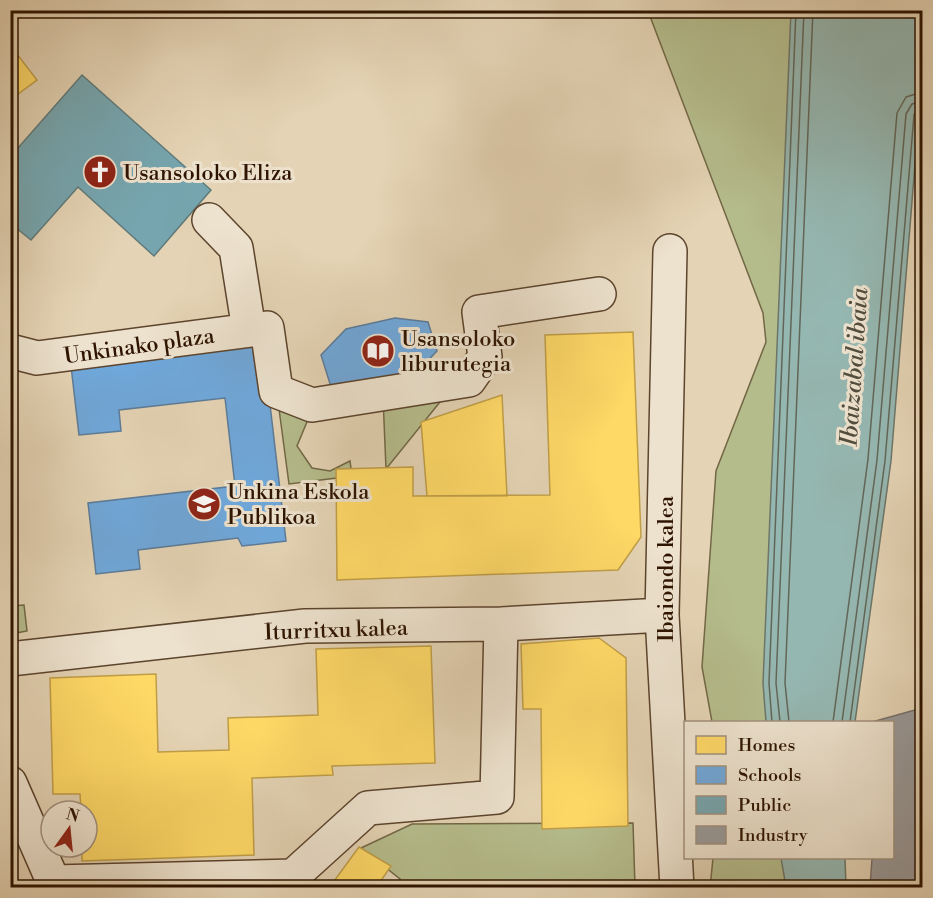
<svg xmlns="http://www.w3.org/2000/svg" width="933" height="898" font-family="'Libre Bodoni',serif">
<rect width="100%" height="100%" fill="#e4d3b4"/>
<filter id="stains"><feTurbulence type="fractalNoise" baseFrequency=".00333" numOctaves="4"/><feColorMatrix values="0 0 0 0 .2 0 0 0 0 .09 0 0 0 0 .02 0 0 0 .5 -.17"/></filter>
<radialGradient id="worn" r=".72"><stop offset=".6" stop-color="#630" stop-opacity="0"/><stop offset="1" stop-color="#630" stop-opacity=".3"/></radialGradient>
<path fill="#b5bc8c" stroke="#726846" stroke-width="1.5" d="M 648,11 L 880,11 L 789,722 L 712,722 L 702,667 L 716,471 L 766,342 L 763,313 Z
M 448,392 L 386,469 L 383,397 Z
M 342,401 L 344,417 L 309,417 L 297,446 L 312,468 L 330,471 L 350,461 L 352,476 L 289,484 L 279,409 Z
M 24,605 L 27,631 L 11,634 L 11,606 Z
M 633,823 L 635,887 L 394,887 L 400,879 L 361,848 L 412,824 Z
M 713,858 L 782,858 L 788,888 L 710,888 Z"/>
<path fill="#95b7b1" stroke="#6c766a" stroke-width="1.5" d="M 791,11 L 922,11 L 922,78 L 891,461 L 855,722 L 766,722 L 763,683 Z
M 781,858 L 845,858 L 846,887 L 786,887 Z"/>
<path fill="#ffd966" stroke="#c09e47" stroke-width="1.5" d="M 10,45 L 37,80 L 10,100 Z
M 633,332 L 641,537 L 618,570 L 337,580 L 336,469 L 413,467 L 413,496 L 550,495 L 545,335 Z
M 502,395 L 507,496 L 427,496 L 421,422 Z
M 599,638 L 626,658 L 628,826 L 542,829 L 541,709 L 523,709 L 521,644 Z
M 431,646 L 435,763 L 332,766 L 333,775 L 252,778 L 254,855 L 82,861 L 82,847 L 87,847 L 87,811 L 81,811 L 80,794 L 53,794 L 50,678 L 156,674 L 158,752 L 229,750 L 228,718 L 318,715 L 316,649 Z
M 359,847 L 391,866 L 376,888 L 329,888 Z"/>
<path fill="#6fa8dc" stroke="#5c7c9a" stroke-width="1.5" d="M 395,318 L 428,322 L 437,351 L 417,372 L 331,387 L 321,355 L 346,329 Z
M 263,345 L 286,541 L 242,546 L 238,538 L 138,550 L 140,569 L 96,574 L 88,503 L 235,486 L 225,398 L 119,410 L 121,431 L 79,435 L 71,366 Z"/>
<path fill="#76a5af" stroke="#607a7a" stroke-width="1.5" d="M 82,75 L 211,190 L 154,256 L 78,187 L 31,240 L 10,223 L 10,157 Z"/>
<path fill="#999" stroke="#79716b" stroke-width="1.5" d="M 922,708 L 922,888 L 870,888 L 872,858 L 892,858 L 892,722 L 872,722 Z"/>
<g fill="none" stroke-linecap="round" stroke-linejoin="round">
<path stroke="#626658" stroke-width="1.5" d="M 772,722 L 769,683 L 796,10
M 780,722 L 776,683 L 804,10
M 789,722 L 785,683 L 813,10
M 833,722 L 868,459 L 897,113 L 906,97 L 922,92
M 842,722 L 877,460 L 906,114 L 912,104 L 922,101
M 850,722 L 885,461 L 914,115 L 916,110 L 922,109"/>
<defs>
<path id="minor" d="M 209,220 L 236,248 L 249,330
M 670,251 L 662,615 L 677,888
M 10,351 L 37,358 L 267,328 L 276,391 L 312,405 L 469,380 L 485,357 L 479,312 L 599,294
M 10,659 L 305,626 L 501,624 L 662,615
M 10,783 L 56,888
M 54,882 L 293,876 L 368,808 L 497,797 L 501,624"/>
</defs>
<use href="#minor" stroke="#5c442d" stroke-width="36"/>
<use href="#minor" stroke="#ede2ce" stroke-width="33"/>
</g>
<defs>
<symbol id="church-disc" viewBox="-11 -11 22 22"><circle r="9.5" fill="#8f2418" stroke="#ede2ce"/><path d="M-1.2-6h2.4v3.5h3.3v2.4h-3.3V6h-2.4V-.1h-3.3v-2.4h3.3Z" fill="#fff"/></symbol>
<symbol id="library-disc" viewBox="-11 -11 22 22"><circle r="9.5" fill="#8f2418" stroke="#ede2ce"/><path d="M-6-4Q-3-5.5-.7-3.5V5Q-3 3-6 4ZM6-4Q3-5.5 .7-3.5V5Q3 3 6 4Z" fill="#fff"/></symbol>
<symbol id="school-disc" viewBox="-11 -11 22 22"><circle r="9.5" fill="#8f2418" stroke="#ede2ce"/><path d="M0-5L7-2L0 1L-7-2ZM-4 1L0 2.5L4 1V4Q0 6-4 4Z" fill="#fff"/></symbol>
</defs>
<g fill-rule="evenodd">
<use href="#church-disc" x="81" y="153" width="38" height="38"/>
<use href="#library-disc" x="359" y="332" width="38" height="38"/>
<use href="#school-disc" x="185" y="485" width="38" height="38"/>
</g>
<g text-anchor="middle" stroke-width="6" stroke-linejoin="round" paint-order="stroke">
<g font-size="22" fill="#2e1400" stroke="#ede2ce" text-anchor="start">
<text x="123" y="180">Usansoloko Eliza</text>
<text x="401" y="346">Usansoloko<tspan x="401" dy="25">liburutegia</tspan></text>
<text x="227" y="499">Unkina Eskola<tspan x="227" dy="25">Publikoa</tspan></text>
</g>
<g font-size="22" fill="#2e1400" stroke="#ede2ce">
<text transform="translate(139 345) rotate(-8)" y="8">Unkinako plaza</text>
<text transform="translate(665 569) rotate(-90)" y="8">Ibaiondo kalea</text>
<text transform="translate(336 629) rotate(-2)" y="8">Iturritxu kalea</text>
</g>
<g font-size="24" font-style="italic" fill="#524d3e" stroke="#ede2ce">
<text transform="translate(854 367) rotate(-86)" y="8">Ibaizabal ibaia</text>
</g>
</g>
<rect width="933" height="898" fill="none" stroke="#e4d3b4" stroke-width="36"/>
<rect x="12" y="12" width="909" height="874" fill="none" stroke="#2e1400" stroke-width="3"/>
<rect x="18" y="18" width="897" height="862" fill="none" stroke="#2e1400" stroke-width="1.5"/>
<rect x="684" y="721" width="210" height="138" fill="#ede2ce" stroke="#a1907c" stroke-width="1.5"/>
<rect x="696" y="736" width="30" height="18" fill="#ffd966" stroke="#a1907c" stroke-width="1.5"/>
<text x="738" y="751" font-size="18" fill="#2e1400">Homes</text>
<rect x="696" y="766" width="30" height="18" fill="#6fa8dc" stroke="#a1907c" stroke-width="1.5"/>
<text x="738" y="781" font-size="18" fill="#2e1400">Schools</text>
<rect x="696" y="796" width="30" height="18" fill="#76a5af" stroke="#a1907c" stroke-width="1.5"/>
<text x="738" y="811" font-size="18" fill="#2e1400">Public</text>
<rect x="696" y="826" width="30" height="18" fill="#999999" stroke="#a1907c" stroke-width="1.5"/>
<text x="738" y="841" font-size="18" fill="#2e1400">Industry</text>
<g transform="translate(69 829) rotate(15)"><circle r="28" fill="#ede2ce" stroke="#a1907c" stroke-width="1.5"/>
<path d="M0-4.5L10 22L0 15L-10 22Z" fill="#8f2418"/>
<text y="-9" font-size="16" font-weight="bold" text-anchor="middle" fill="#2e1400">N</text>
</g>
<rect width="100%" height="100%" filter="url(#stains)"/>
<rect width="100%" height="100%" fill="url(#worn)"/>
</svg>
